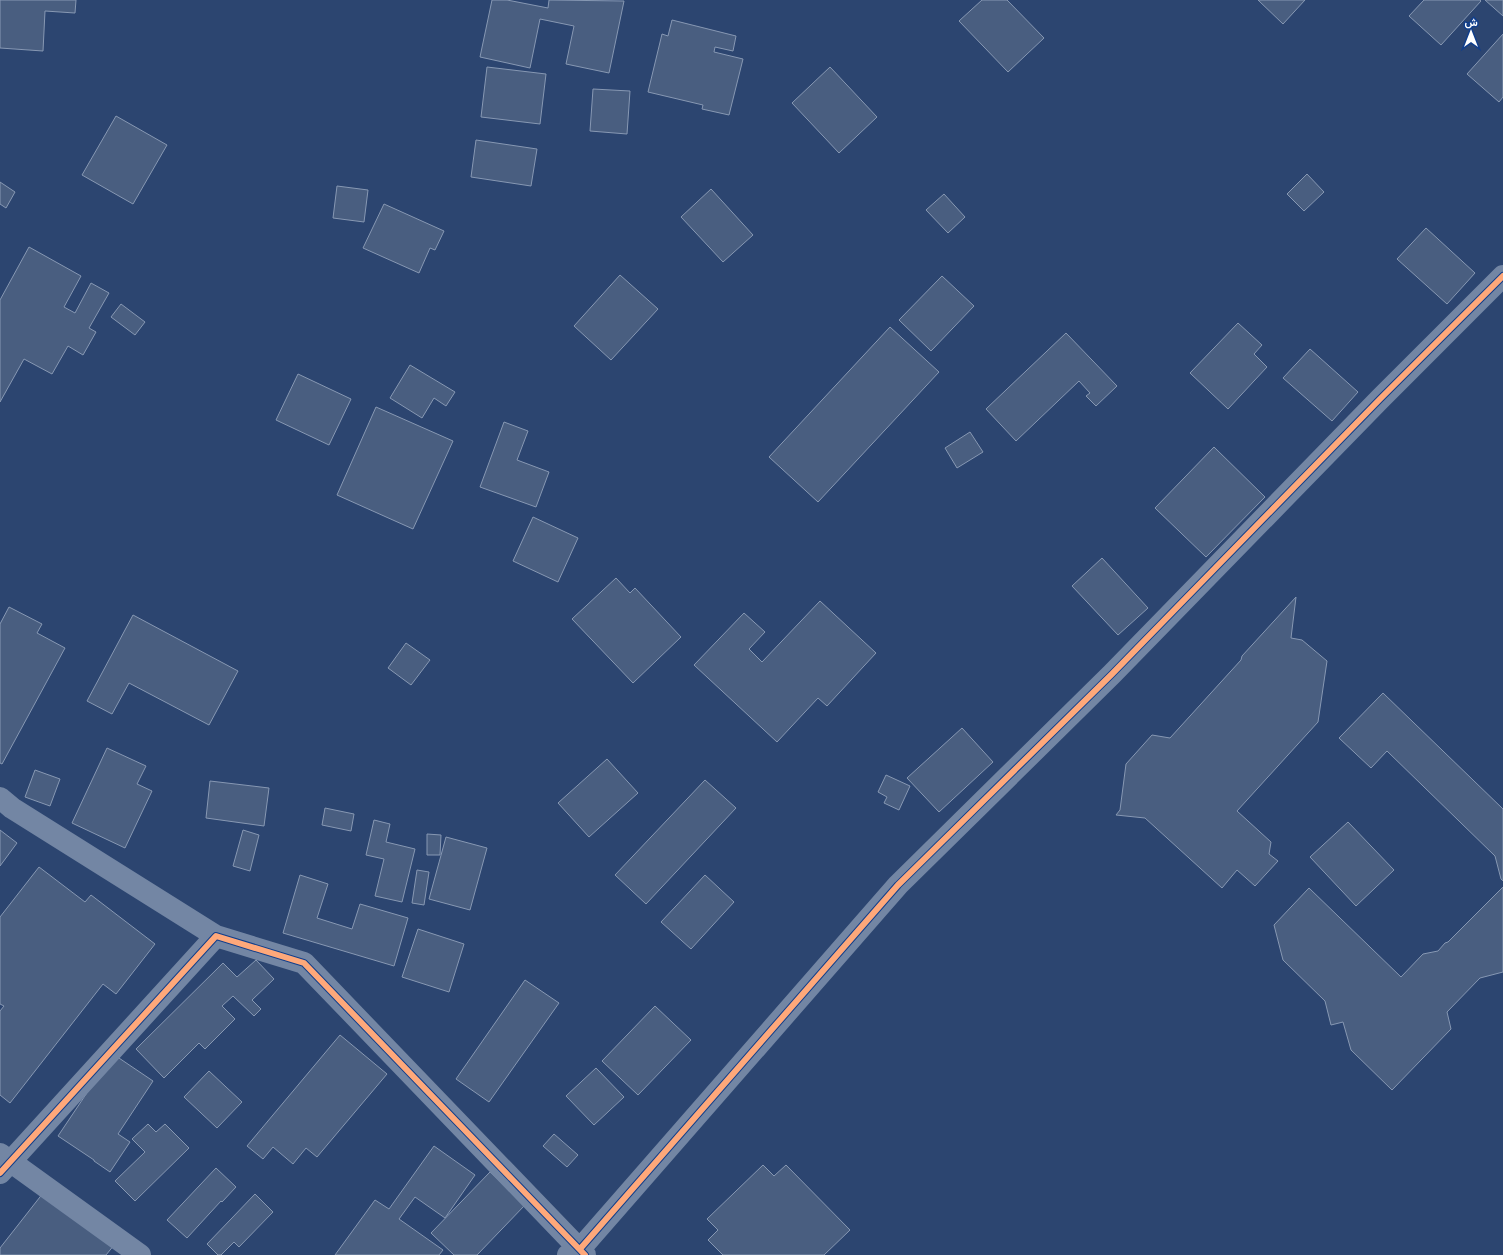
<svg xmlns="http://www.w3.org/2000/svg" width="1503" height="1255" font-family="Commissioner,Vazirmatn,sans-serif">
<rect width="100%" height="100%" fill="#2c4570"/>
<path fill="#495e80" stroke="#8798b3" d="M 0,0 L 76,0 L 75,13 L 45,11 L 43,51 L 0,48 Z
M 492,0 L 507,0 L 548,8 L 549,0 L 624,1 L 609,73 L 566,64 L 574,26 L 540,19 L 530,68 L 480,57 Z
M 982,0 L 1007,0 L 1044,38 L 1008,72 L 959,21 Z
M 1258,0 L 1305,0 L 1283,24 Z
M 1424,0 L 1480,0 L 1481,1 L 1441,45 L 1409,16 Z
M 1485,0 L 1503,0 L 1503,16 Z
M 672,20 L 736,36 L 733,51 L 715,47 L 714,52 L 743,59 L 729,115 L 702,109 L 703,105 L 648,92 L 662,34 L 668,36 Z
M 1503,34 L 1503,97 L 1499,102 L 1467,74 Z
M 487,67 L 546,74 L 540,124 L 481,117 Z
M 830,67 L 877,117 L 839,153 L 792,103 Z
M 593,89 L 630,91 L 627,134 L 590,131 Z
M 116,116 L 167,145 L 133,204 L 82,175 Z
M 476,140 L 537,149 L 531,186 L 471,177 Z
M 1307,174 L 1324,192 L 1304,211 L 1287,194 Z
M 0,182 L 15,192 L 6,208 L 0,204 Z
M 337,186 L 368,190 L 364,222 L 333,218 Z
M 711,189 L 753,235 L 723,262 L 681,217 Z
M 944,194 L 965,217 L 948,233 L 926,210 Z
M 384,204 L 444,231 L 435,250 L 430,248 L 419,273 L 363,248 Z
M 1426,228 L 1475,273 L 1447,304 L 1397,259 Z
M 29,247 L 81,276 L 64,307 L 75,313 L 91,283 L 109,293 L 89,328 L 96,332 L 83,355 L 68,346 L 52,374 L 24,359 L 0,402 L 0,300 Z
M 620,275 L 658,309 L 611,360 L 574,326 Z
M 942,276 L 974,306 L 931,351 L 899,320 Z
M 121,304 L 145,322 L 135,335 L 111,317 Z
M 1238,323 L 1262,345 L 1254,354 L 1267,367 L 1228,409 L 1190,373 Z
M 890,327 L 939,372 L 818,502 L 769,457 Z
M 1066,333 L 1117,386 L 1096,406 L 1086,396 L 1090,393 L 1079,381 L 1016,441 L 986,409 Z
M 1310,349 L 1358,392 L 1332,421 L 1283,378 Z
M 410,365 L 455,392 L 446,406 L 434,398 L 422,418 L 390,398 Z
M 298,374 L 351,399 L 329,445 L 276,420 Z
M 376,407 L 453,441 L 413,529 L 337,495 Z
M 504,422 L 528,431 L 517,460 L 549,472 L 536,507 L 480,487 Z
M 970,432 L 983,452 L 957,468 L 945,448 Z
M 1214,447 L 1265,497 L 1206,557 L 1155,508 Z
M 533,517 L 578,538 L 558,582 L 513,561 Z
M 1102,558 L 1148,608 L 1118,635 L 1072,586 Z
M 616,578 L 630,593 L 635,588 L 681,637 L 633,683 L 572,619 Z
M 1296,597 L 1291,638 L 1302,640 L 1327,661 L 1318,722 L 1237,811 L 1271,842 L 1269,854 L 1278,861 L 1255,886 L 1237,870 L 1222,888 L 1145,818 L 1116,815 L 1120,810 L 1126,764 L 1152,735 L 1170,738 L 1241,660 L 1242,656 Z
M 820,601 L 876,653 L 827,706 L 818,698 L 777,742 L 694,665 L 744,613 L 765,632 L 749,649 L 762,662 Z
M 9,607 L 42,624 L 37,633 L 65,648 L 2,764 L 0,763 L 0,624 Z
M 133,615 L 238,671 L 209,725 L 129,683 L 112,714 L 87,701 Z
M 406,643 L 430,660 L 411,685 L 388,668 Z
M 1383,693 L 1503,809 L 1503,881 L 1501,879 L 1495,856 L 1387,751 L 1371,768 L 1339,738 Z
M 962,728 L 993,762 L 939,812 L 907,778 Z
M 107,748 L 146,766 L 137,784 L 152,791 L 125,848 L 72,823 Z
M 607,759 L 638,793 L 589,837 L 558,803 Z
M 35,770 L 60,779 L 50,806 L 25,797 Z
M 886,775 L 910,786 L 899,810 L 884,803 L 887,797 L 878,792 Z
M 705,780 L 736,808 L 646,904 L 615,875 Z
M 210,781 L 269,788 L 264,826 L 206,818 Z
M 325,808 L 354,814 L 351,831 L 322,825 Z
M 374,820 L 390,824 L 386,842 L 415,849 L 402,902 L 375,896 L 384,859 L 366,855 Z
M 1348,822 L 1394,870 L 1356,906 L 1310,857 Z
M 0,830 L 17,843 L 0,866 Z
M 243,830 L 259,835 L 250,871 L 233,866 Z
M 427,834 L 441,835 L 440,855 L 427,855 Z
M 446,837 L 487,848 L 470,910 L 429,899 Z
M 39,867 L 85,902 L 91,895 L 155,944 L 116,994 L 103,984 L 10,1103 L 0,1095 L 0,1011 L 4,1006 L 0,1004 L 0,917 Z
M 417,870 L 429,872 L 424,905 L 412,903 Z
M 300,875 L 328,884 L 317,918 L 352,929 L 360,904 L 408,918 L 394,966 L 283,933 Z
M 705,875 L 734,902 L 691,949 L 661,922 Z
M 1503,887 L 1503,972 L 1480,978 L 1447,1012 L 1451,1029 L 1392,1090 L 1351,1050 L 1343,1022 L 1331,1025 L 1325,1001 L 1283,960 L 1274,925 L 1309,888 L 1401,977 L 1423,954 L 1438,951 L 1445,943 L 1448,942 Z
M 418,929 L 464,944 L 449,992 L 402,977 Z
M 256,960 L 274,979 L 252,1000 L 261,1009 L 254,1016 L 233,996 L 222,1006 L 235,1019 L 205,1049 L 199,1043 L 164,1078 L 136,1049 L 223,963 L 237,977 Z
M 525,980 L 559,1003 L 489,1102 L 456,1079 Z
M 655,1006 L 691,1040 L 638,1095 L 602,1061 Z
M 340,1035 L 387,1074 L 317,1157 L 306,1148 L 293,1164 L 273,1147 L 263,1159 L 247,1146 Z
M 113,1054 L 153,1081 L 118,1134 L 130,1142 L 110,1172 L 94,1161 L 94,1160 L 58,1136 Z
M 596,1068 L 624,1097 L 594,1125 L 566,1096 Z
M 209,1071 L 242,1102 L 217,1128 L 184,1097 Z
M 148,1124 L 156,1132 L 165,1124 L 189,1148 L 135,1201 L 115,1181 L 145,1152 L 132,1139 Z
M 554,1134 L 578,1155 L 567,1167 L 543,1146 Z
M 434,1146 L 475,1175 L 445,1218 L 415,1197 L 399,1219 L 443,1250 L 439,1255 L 335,1255 L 375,1200 L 389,1209 Z
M 763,1165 L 774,1176 L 786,1165 L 850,1230 L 824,1255 L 723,1255 L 708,1240 L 718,1230 L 707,1219 Z
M 216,1168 L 236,1187 L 222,1202 L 221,1201 L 187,1238 L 167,1220 Z
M 490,1172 L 525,1205 L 477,1255 L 454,1255 L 431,1233 Z
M 47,1188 L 123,1234 L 106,1255 L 0,1255 L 0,1248 Z
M 255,1194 L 273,1212 L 239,1247 L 234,1242 L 221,1255 L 218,1255 L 207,1244 Z"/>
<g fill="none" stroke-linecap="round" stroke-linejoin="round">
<path stroke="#7386a4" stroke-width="22" d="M 0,798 L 12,808 L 216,936
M 0,1154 L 140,1255
M 0,1173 L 216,936 L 304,963 L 585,1255
M 580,1249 L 898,885 L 1112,674 L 1380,399 L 1503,276"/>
<path stroke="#7285a3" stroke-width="22" d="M 568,1255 L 580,1249"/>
<defs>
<path id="cycleway" d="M 0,1173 L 216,936 L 304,963 L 585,1255
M 580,1249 L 898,885 L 1112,674 L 1380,399 L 1503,276"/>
</defs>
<use href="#cycleway" stroke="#103e8c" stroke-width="8"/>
<use href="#cycleway" stroke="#fea87a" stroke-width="6"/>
</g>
<g transform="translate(1471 32)" stroke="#103e8c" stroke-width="3" paint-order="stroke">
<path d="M0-3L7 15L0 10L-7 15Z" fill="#ffffff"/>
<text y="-6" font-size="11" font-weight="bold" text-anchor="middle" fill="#ffffff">ش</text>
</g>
</svg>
